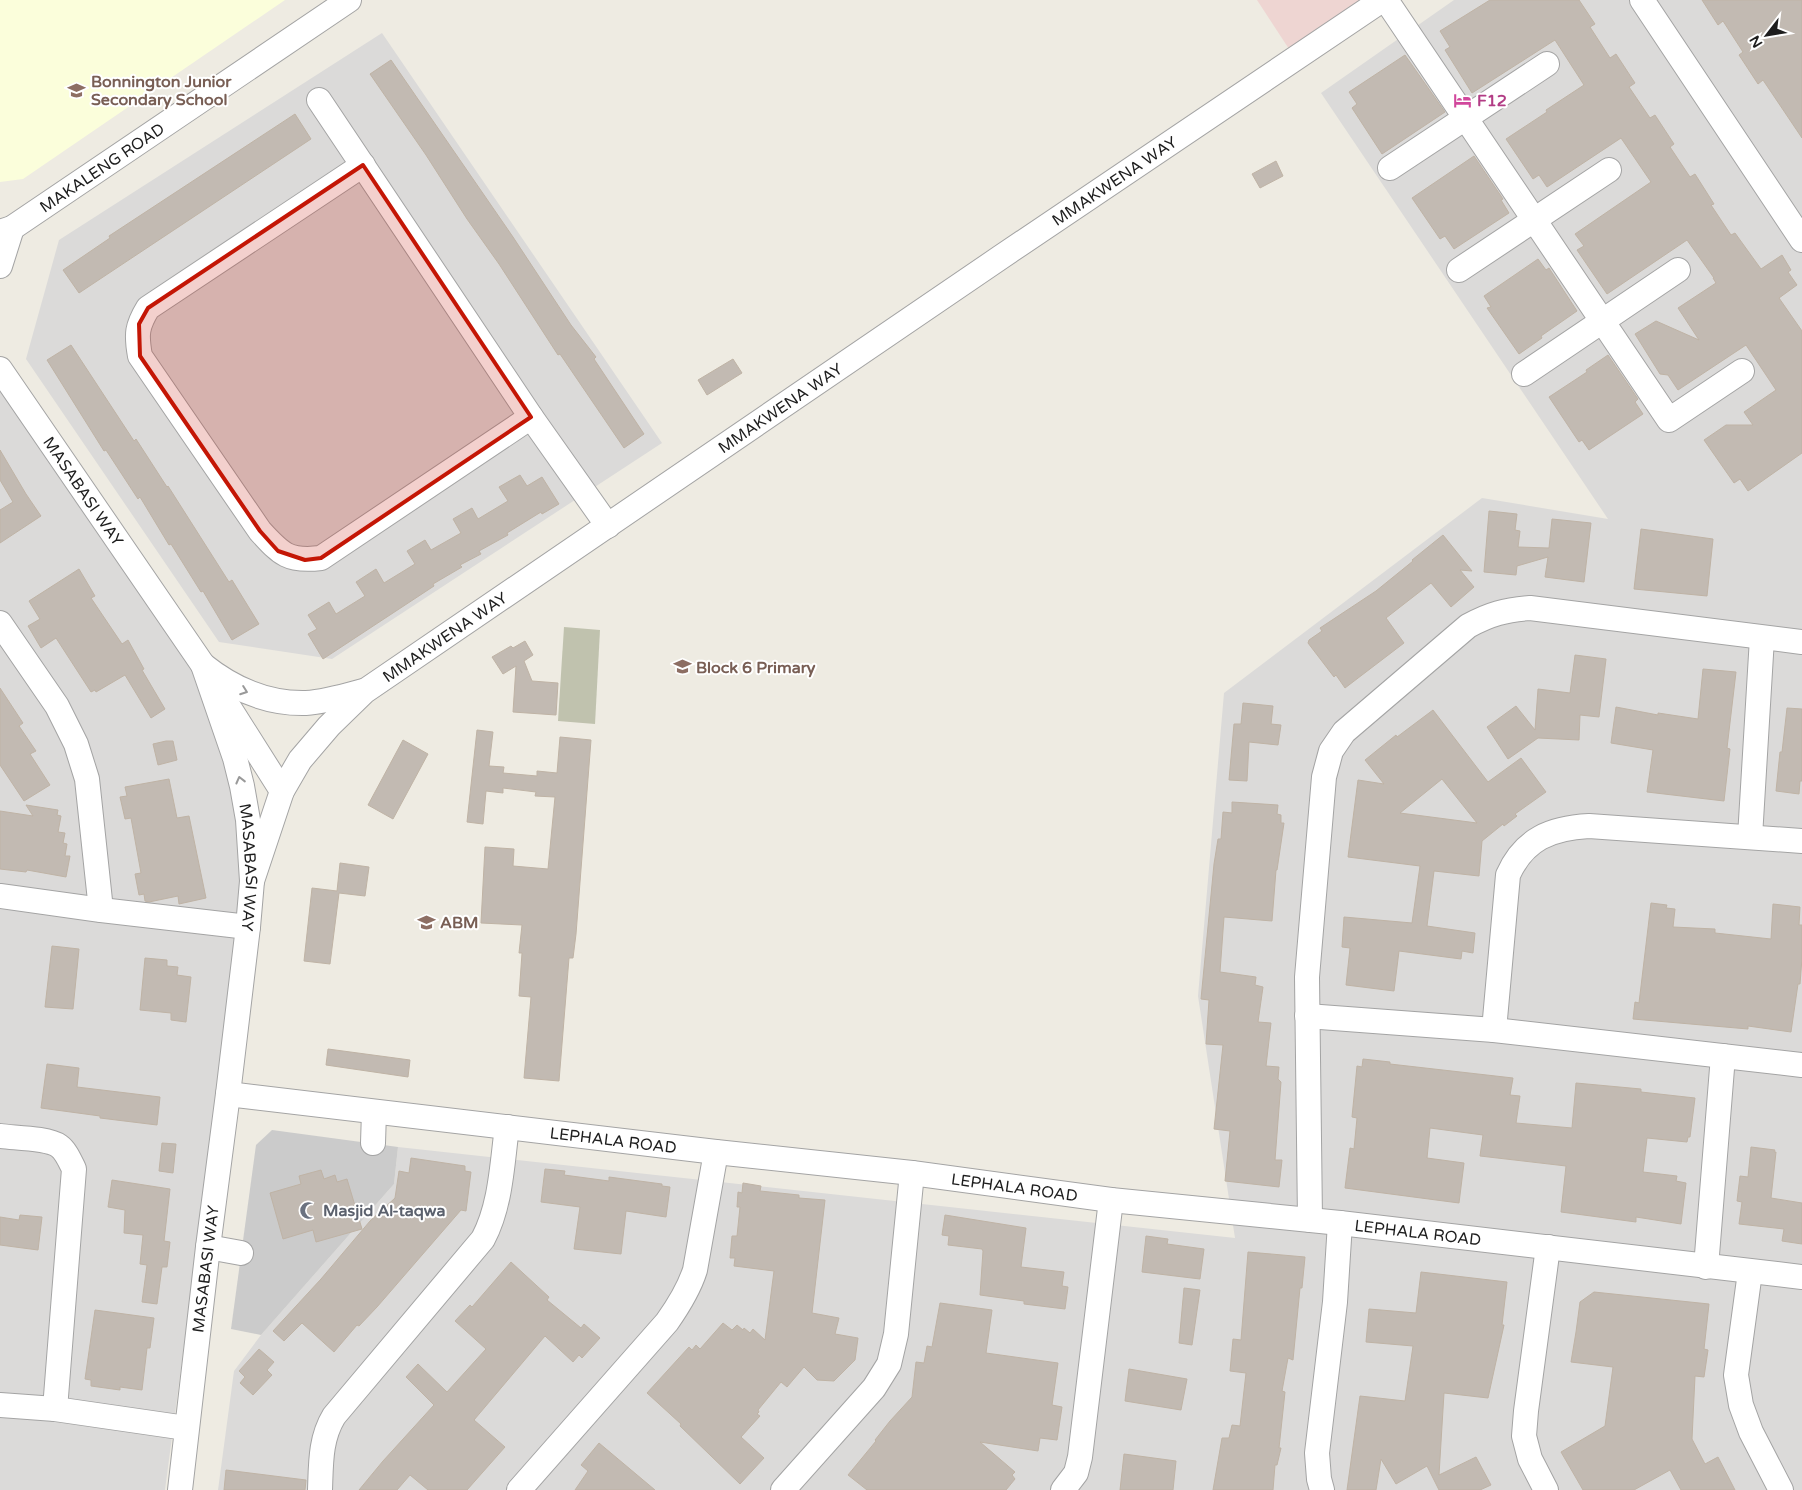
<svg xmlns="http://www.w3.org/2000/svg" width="1802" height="1490" font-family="'Varela Round',sans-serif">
<rect width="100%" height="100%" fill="#eeebe2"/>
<path fill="#dbdad9" d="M 1454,0 L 1802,0 L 1802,1490 L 218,1490 L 234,1371 L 261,1335 L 394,1184 L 398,1147 L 1235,1238 L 1198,996 L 1224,693 L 1482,498 L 1608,519 L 1321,93 Z
M 382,33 L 662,443 L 332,659 L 219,642 L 26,359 L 59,240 Z
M 0,369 L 203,665 L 249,850 L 165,1490 L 0,1490 Z"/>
<path fill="#eed5d2" d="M 1257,0 L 1367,0 L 1291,52 Z"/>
<path fill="#fbfedb" d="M 0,0 L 285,0 L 23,179 L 0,182 Z"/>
<path fill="#cbcbcb" d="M 272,1130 L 398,1147 L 394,1184 L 261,1335 L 231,1329 L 256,1145 Z"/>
<path fill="#c0c2ae" d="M 564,627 L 600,630 L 595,724 L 558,721 Z"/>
<path fill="#c2bab2" stroke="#bfb3a5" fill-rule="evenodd" d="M 1490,0 L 1579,0 L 1595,24 L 1590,27 L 1610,58 L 1616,54 L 1635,83 L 1629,87 L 1650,118 L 1655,115 L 1674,144 L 1670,147 L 1690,177 L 1695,174 L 1714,204 L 1711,205 L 1731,235 L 1735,233 L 1761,269 L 1782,255 L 1791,270 L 1788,272 L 1797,285 L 1779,298 L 1802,331 L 1802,453 L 1748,491 L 1740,479 L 1734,483 L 1704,440 L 1726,425 L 1753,425 L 1744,412 L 1776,390 L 1746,345 L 1678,390 L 1668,375 L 1660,374 L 1635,334 L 1656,321 L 1699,340 L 1678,308 L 1716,283 L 1713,278 L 1714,278 L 1687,240 L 1607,294 L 1577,250 L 1584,246 L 1575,234 L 1651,182 L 1621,138 L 1547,187 L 1539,175 L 1533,179 L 1506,139 L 1547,112 L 1546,110 L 1584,85 L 1555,40 L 1472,93 L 1445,50 L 1450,47 L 1440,31 Z
M 1702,0 L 1802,0 L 1802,138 L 1763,80 L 1758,84 L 1739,55 L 1743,52 L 1723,21 L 1718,25 Z
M 1405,55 L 1445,112 L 1382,154 L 1352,108 L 1357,104 L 1349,92 Z
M 391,60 L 513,237 L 571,325 L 596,357 L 594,359 L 644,434 L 624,448 L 560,354 L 558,355 L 499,264 L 467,219 L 426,155 L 370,74 Z
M 295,114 L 311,139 L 79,293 L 63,270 L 110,238 L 109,236 Z
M 1474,156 L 1503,199 L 1501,200 L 1509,213 L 1454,249 L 1445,236 L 1440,239 L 1412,198 Z
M 1276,161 L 1283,176 L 1260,188 L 1252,174 Z
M 1538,259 L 1546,270 L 1549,268 L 1577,311 L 1541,336 L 1542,338 L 1519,354 L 1487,308 L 1491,307 L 1484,296 Z
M 71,345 L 134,441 L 136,439 L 167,487 L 168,486 L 229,582 L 232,580 L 259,624 L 232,640 L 203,591 L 201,592 L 171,544 L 169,545 L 140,497 L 138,499 L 106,450 L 104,451 L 47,360 Z
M 1608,355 L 1638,399 L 1635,402 L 1643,414 L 1589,450 L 1582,440 L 1579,442 L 1549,397 L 1587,372 L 1586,370 Z
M 733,359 L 742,373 L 707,395 L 698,380 Z
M 0,450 L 26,494 L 41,516 L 0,543 L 0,510 L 13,502 L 0,480 Z
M 520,475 L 527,486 L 542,477 L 559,504 L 542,514 L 541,512 L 507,533 L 508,535 L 479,551 L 481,554 L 460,565 L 462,567 L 433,584 L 434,586 L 323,659 L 308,634 L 317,629 L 308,615 L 329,602 L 336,614 L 365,596 L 356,582 L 376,569 L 384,583 L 415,564 L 407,551 L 425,540 L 431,550 L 461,533 L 453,519 L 472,508 L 478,519 L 508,501 L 499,487 Z
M 1489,511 L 1517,514 L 1515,530 L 1520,531 L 1518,547 L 1549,548 L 1552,519 L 1591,523 L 1584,582 L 1545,577 L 1548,557 L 1517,566 L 1516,575 L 1484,572 Z
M 1641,529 L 1713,539 L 1707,596 L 1634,589 Z
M 1443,535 L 1472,571 L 1460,570 L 1474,587 L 1451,607 L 1431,583 L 1386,618 L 1404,643 L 1345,688 L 1336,675 L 1334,677 L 1308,643 L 1309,640 L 1322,631 L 1320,628 L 1376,591 L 1413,561 L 1412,560 Z
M 79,569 L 95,596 L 91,598 L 122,644 L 128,640 L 144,669 L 142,670 L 165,709 L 151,718 L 125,675 L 96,692 L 95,690 L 91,692 L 56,638 L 41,648 L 28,626 L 40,619 L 29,601 Z
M 525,641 L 533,655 L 524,661 L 532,681 L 558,683 L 556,715 L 513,712 L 516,666 L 503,674 L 492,657 L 511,646 L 513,648 Z
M 1575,655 L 1606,659 L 1599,717 L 1580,715 L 1579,740 L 1538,738 L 1508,759 L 1487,727 L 1516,706 L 1535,730 L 1538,689 L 1570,693 Z
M 1703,669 L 1736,672 L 1727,748 L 1730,749 L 1724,801 L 1647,792 L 1653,750 L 1611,743 L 1616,707 L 1658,715 L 1658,713 L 1698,719 Z
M 0,688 L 23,723 L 19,726 L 36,751 L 30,754 L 50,785 L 24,801 L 0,765 Z
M 1243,703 L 1273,706 L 1271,724 L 1281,725 L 1278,745 L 1249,742 L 1247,781 L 1229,780 L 1234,724 L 1241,724 Z
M 1787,708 L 1802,709 L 1802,781 L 1800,781 L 1799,794 L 1776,791 L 1780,752 L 1782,752 Z
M 1433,710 L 1488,782 L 1521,758 L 1546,792 L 1515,814 L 1517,816 L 1504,826 L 1503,824 L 1482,841 L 1479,876 L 1434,871 L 1427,926 L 1475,933 L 1473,953 L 1462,951 L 1461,959 L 1399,951 L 1394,991 L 1346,985 L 1350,948 L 1342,947 L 1344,917 L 1412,923 L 1420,866 L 1348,857 L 1358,780 L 1384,784 L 1365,760 L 1396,735 L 1397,737 ZM 1442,779 L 1477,823 L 1400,813 Z
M 477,730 L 493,732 L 489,766 L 504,767 L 503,773 L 537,776 L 537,771 L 557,773 L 560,737 L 591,740 L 576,934 L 573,958 L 569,958 L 559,1081 L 524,1078 L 531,997 L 519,996 L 522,953 L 519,953 L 522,925 L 481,923 L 485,847 L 514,849 L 513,866 L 548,869 L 555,797 L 535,796 L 536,792 L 503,788 L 503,793 L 486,791 L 483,824 L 467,822 Z
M 403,740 L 428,754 L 393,819 L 368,805 Z
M 166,741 L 173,741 L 177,760 L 158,765 L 153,744 Z
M 169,779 L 177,818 L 189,816 L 206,898 L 179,904 L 178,896 L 149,902 L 145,901 L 144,894 L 139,895 L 135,874 L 141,873 L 131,818 L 125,819 L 120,797 L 127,796 L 125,787 Z
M 1232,802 L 1278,805 L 1277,814 L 1281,815 L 1281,823 L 1284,823 L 1277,870 L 1276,870 L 1272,921 L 1224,917 L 1220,972 L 1256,977 L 1255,985 L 1263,987 L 1258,1022 L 1271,1023 L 1266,1066 L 1279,1067 L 1278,1079 L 1281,1082 L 1275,1160 L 1282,1160 L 1279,1187 L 1225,1181 L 1230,1131 L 1214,1129 L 1223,1045 L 1206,1044 L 1209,1000 L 1201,999 L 1214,864 L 1218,839 L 1221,839 L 1223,812 L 1232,813 Z
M 26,805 L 58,810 L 57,815 L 61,816 L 58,832 L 65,833 L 63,843 L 67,844 L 65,856 L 70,856 L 66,877 L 27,870 L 26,872 L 0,869 L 0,811 L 33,816 Z
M 340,863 L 369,867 L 365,896 L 339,893 L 330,964 L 304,961 L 312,888 L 337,891 Z
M 1651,903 L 1667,905 L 1666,908 L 1675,909 L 1673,927 L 1715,929 L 1715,933 L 1771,939 L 1773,904 L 1800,907 L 1799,925 L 1802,925 L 1802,958 L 1800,984 L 1798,984 L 1791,1032 L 1748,1026 L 1748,1029 L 1633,1019 L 1635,1002 L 1639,1003 Z
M 52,946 L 79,949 L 73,1009 L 45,1007 Z
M 145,958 L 167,960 L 167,966 L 178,967 L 177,975 L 191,977 L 186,1022 L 171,1020 L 171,1013 L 140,1010 Z
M 328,1049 L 410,1060 L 408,1077 L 326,1065 Z
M 1363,1059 L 1390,1062 L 1390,1064 L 1513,1078 L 1510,1095 L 1520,1096 L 1516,1123 L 1572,1128 L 1576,1083 L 1641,1089 L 1641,1092 L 1695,1098 L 1690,1137 L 1688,1137 L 1687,1142 L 1647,1138 L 1643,1172 L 1677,1176 L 1676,1181 L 1686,1183 L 1681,1224 L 1636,1217 L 1636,1222 L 1561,1212 L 1566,1166 L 1480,1156 L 1483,1135 L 1430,1128 L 1427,1158 L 1464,1163 L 1459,1203 L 1345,1188 L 1350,1148 L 1354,1149 L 1357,1118 L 1352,1117 L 1357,1066 L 1362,1067 Z
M 47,1064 L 79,1068 L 77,1087 L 160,1097 L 157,1125 L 100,1118 L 100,1116 L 41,1108 Z
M 162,1143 L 176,1144 L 173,1173 L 159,1171 Z
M 1751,1147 L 1775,1150 L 1774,1152 L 1776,1152 L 1771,1198 L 1802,1203 L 1802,1244 L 1782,1241 L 1784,1229 L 1739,1224 L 1742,1202 L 1737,1201 L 1740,1176 L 1748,1177 Z
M 411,1158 L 465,1166 L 465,1171 L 471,1172 L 466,1211 L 461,1210 L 377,1307 L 359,1326 L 357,1325 L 334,1352 L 302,1323 L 284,1341 L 273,1331 L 321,1279 L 370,1221 L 395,1198 L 399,1171 L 409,1173 Z
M 545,1169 L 565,1171 L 564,1175 L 609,1181 L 609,1177 L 662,1184 L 662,1186 L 670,1187 L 666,1217 L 626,1211 L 621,1254 L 574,1249 L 580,1207 L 541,1202 Z
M 321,1170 L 324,1179 L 335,1175 L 337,1182 L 347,1179 L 362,1229 L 316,1242 L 313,1230 L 283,1239 L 270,1193 L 301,1184 L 299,1176 Z
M 112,1180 L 170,1189 L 164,1241 L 170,1242 L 167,1267 L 162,1267 L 157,1304 L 142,1302 L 147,1265 L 140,1264 L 143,1235 L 124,1233 L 125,1210 L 108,1207 Z
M 743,1183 L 761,1186 L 760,1191 L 799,1195 L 799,1198 L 825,1200 L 812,1313 L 839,1318 L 835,1334 L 858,1338 L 855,1360 L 834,1381 L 817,1380 L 804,1367 L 787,1387 L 781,1382 L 758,1410 L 759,1412 L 757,1414 L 760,1416 L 741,1437 L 764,1458 L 740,1484 L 680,1426 L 681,1424 L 647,1393 L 689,1347 L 692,1350 L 696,1345 L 700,1349 L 723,1323 L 732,1330 L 737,1325 L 743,1330 L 744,1328 L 750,1333 L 753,1329 L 765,1340 L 774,1271 L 734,1266 L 735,1258 L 730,1258 L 732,1236 L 737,1236 L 740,1207 L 737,1207 L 738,1192 L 742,1193 Z
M 20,1215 L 42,1217 L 38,1250 L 0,1245 L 0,1217 L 19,1220 Z
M 945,1215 L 1026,1228 L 1021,1267 L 1064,1272 L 1062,1286 L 1068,1287 L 1065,1309 L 1024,1304 L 1024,1301 L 980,1295 L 983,1251 L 982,1249 L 948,1245 L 949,1236 L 942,1235 Z
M 1146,1236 L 1168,1239 L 1167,1244 L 1204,1249 L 1200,1279 L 1142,1272 Z
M 1248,1252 L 1305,1257 L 1302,1288 L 1300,1288 L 1293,1360 L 1288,1358 L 1282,1391 L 1285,1392 L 1279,1448 L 1281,1448 L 1277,1465 L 1275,1465 L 1273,1490 L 1213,1490 L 1222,1438 L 1229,1438 L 1232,1425 L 1240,1426 L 1246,1373 L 1230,1371 L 1233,1339 L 1241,1340 Z
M 511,1262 L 549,1297 L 547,1300 L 581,1328 L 584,1324 L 600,1338 L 582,1358 L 579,1355 L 573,1362 L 545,1336 L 474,1420 L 505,1447 L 467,1490 L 428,1490 L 410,1475 L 397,1490 L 359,1490 L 383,1461 L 434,1405 L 406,1377 L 418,1364 L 447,1392 L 486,1349 L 455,1321 L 470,1305 L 472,1307 Z
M 1421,1272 L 1507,1282 L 1502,1325 L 1504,1325 L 1488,1398 L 1444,1393 L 1439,1475 L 1476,1457 L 1491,1485 L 1480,1490 L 1439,1490 L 1427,1466 L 1396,1484 L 1381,1459 L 1376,1490 L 1347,1490 L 1360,1396 L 1405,1401 L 1413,1346 L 1366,1342 L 1369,1309 L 1416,1313 Z
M 1184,1288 L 1200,1290 L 1192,1345 L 1179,1343 Z
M 1594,1292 L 1709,1304 L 1704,1349 L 1708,1350 L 1704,1377 L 1695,1376 L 1692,1439 L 1705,1464 L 1718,1457 L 1735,1490 L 1681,1490 L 1670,1470 L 1634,1490 L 1583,1490 L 1561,1452 L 1605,1426 L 1613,1367 L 1571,1362 L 1576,1332 L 1580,1302 Z
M 940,1303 L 992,1310 L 986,1353 L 1058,1363 L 1052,1405 L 1062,1407 L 1057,1440 L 1040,1438 L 1038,1451 L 980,1442 L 1015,1472 L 1012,1475 L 1015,1479 L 1006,1490 L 867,1490 L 848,1475 L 876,1441 L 875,1440 L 890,1421 L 912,1397 L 916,1362 L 924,1363 L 927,1346 L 932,1347 Z
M 95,1310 L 154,1318 L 150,1348 L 147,1348 L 142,1390 L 120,1387 L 120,1390 L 91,1386 L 91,1380 L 85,1379 Z
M 259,1349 L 274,1362 L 267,1370 L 272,1375 L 253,1395 L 240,1383 L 245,1377 L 239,1371 Z
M 1129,1369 L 1187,1379 L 1181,1410 L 1125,1401 Z
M 599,1443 L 655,1490 L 575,1490 L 588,1471 L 581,1465 Z
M 1124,1454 L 1176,1461 L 1173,1490 L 1120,1490 Z
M 226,1470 L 306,1480 L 305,1490 L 224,1490 Z"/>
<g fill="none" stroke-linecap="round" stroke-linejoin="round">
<defs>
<g id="minor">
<path d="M 1386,0 L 1669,420 L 1742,371"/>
<path d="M 1642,0 L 1802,240"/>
<path d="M 319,100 L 531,417 L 608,526"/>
<path d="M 363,165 L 148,308 C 137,326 136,334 140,356 L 260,531 C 281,554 288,562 321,558 L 531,417"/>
<path d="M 1390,168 L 1547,64"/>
<path id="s1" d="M 0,232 L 12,228 L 349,0"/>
<path d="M 0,266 L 12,228"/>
<path d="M 1459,270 L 1609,170"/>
<path id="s2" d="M 0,369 L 203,665 L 235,758 L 242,786 L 248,820 L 252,881 L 248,927 L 228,1094 L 208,1247 L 180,1490"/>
<path d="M 1524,374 L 1678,270"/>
<path d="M 0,623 L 57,706 L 76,744 L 87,779 L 101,910"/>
<path d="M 203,665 C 233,689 268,704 306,703 C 325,702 345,696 363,691"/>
<path d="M 225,701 L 282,791"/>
<path d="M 1750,837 L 1762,638"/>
<path id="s3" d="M 252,881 L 282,791 L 300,760 L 329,726 L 365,691 L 1001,257 L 1382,0"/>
<path d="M 0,896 L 101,910 L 248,927"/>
<path d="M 1307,1016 L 1494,1030 L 1802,1065"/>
<path d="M 1494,1030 L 1508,875 C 1524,839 1551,828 1589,826 L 1802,841"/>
<path id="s4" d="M 228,1094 L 716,1152 L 912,1173 L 1111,1200 L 1340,1223 L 1802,1277"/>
<path d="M 0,1136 C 14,1138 48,1138 59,1146 C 66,1151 70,1161 74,1169 L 55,1409"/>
<path d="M 373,1143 L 374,1112"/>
<path d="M 1310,1220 L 1307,977 L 1324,777 L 1331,751 L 1344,732 L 1468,626 C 1490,614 1505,610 1530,608 L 1802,642"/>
<path d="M 208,1247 L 241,1253"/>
<path d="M 1706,1267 L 1723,1056"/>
<path d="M 1750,1272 L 1736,1375 L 1741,1405 L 1751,1432 L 1781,1490"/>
<path d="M 0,1405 L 55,1409 L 186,1428"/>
<path d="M 320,1490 C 321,1464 320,1439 334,1416 L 483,1239 C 501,1205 502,1164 507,1127"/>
<path d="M 519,1490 L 667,1322 C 679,1305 689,1289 695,1270 L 716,1152"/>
<path d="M 783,1490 L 874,1388 L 889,1364 L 896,1334 L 912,1173"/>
<path d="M 1063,1490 L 1076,1473 L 1080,1457 L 1111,1200"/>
<path d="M 1322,1490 L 1319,1479 L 1317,1453 L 1335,1302 L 1340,1223"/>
<path d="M 1546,1490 L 1530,1459 L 1524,1436 L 1526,1411 L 1548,1247"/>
</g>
</defs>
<use href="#minor" stroke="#a4a4a4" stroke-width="26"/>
<use href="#minor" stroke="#fff" stroke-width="24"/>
</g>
<defs><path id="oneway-chevron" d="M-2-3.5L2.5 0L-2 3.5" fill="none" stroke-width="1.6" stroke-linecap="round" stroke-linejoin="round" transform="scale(1.25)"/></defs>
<g stroke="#999">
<use href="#oneway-chevron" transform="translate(244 691) rotate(20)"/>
<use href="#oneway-chevron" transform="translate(240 780) rotate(-104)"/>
</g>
<path fill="#c41605" fill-opacity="0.2" stroke="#c41605" stroke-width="4" stroke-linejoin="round" d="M 363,165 L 531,417 L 321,558 L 305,560 L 278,551 L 260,531 L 140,356 L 139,324 L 148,308 Z"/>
<defs>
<symbol id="school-bare" viewBox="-9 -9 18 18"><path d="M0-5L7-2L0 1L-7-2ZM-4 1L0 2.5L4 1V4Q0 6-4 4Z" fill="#8d6e63" stroke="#fff" stroke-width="2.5" paint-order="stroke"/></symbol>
<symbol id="hotel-bare" viewBox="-9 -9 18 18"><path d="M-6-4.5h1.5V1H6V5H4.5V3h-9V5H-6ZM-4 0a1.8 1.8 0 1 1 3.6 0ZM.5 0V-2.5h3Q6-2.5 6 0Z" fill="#d1479c" stroke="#fff" stroke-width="2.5" paint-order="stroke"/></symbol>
<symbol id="university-bare" viewBox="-9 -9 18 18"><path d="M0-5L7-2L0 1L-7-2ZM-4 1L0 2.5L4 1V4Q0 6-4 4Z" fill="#8d6e63" stroke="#fff" stroke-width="2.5" paint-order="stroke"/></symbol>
<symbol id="mosque-bare" viewBox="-9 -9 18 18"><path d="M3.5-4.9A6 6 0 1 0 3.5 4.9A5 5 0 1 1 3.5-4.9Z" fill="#6b7280" stroke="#fff" stroke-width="2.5" paint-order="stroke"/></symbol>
</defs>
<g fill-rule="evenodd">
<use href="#school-bare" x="64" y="78" width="25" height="25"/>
<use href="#hotel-bare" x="1450" y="88" width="25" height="25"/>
<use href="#school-bare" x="670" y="654" width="25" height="25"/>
<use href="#university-bare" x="414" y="910" width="25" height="25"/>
<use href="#mosque-bare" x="296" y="1198" width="25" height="25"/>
</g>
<g text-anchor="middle" stroke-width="4" stroke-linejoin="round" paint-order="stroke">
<g font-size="16" font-weight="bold" fill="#785e54" stroke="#fff" text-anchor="start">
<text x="91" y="87">Bonnington Junior<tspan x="91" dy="18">Secondary School</tspan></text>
<text x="696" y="673">Block 6 Primary</text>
<text x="440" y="928">ABM</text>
</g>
<g font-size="16" font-weight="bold" fill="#b23c85" stroke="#fff" text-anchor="start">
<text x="1477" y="106">F12</text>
</g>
<g font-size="16" fill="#1d1d1d" stroke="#fff">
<text dy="6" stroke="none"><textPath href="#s1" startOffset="121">MAKALENG ROAD</textPath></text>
<text dy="6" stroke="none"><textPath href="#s3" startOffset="1132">MMAKWENA WAY</textPath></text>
<text dy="6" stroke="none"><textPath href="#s3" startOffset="728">MMAKWENA WAY</textPath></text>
<text dy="6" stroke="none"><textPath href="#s2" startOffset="148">MASABASI WAY</textPath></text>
<text dy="6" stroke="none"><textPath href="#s3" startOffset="322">MMAKWENA WAY</textPath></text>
<text dy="6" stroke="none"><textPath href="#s2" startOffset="568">MASABASI WAY</textPath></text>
<text dy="6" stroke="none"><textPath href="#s4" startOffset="388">LEPHALA ROAD</textPath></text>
<text dy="6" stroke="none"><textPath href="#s4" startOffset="792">LEPHALA ROAD</textPath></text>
<text dy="6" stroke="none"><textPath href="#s4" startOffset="1198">LEPHALA ROAD</textPath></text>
<text transform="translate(205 1269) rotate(-83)" y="6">MASABASI WAY</text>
</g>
<g font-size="16" font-weight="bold" fill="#5b616d" stroke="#fff" text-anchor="start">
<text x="323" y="1216">Masjid Al-taqwa</text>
</g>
</g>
<g transform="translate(1767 35) rotate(239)" stroke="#ffffff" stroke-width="4" paint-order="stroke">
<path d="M0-4L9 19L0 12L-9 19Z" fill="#1d1d1d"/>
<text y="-8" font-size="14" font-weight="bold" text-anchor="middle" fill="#1d1d1d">N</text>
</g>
</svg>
